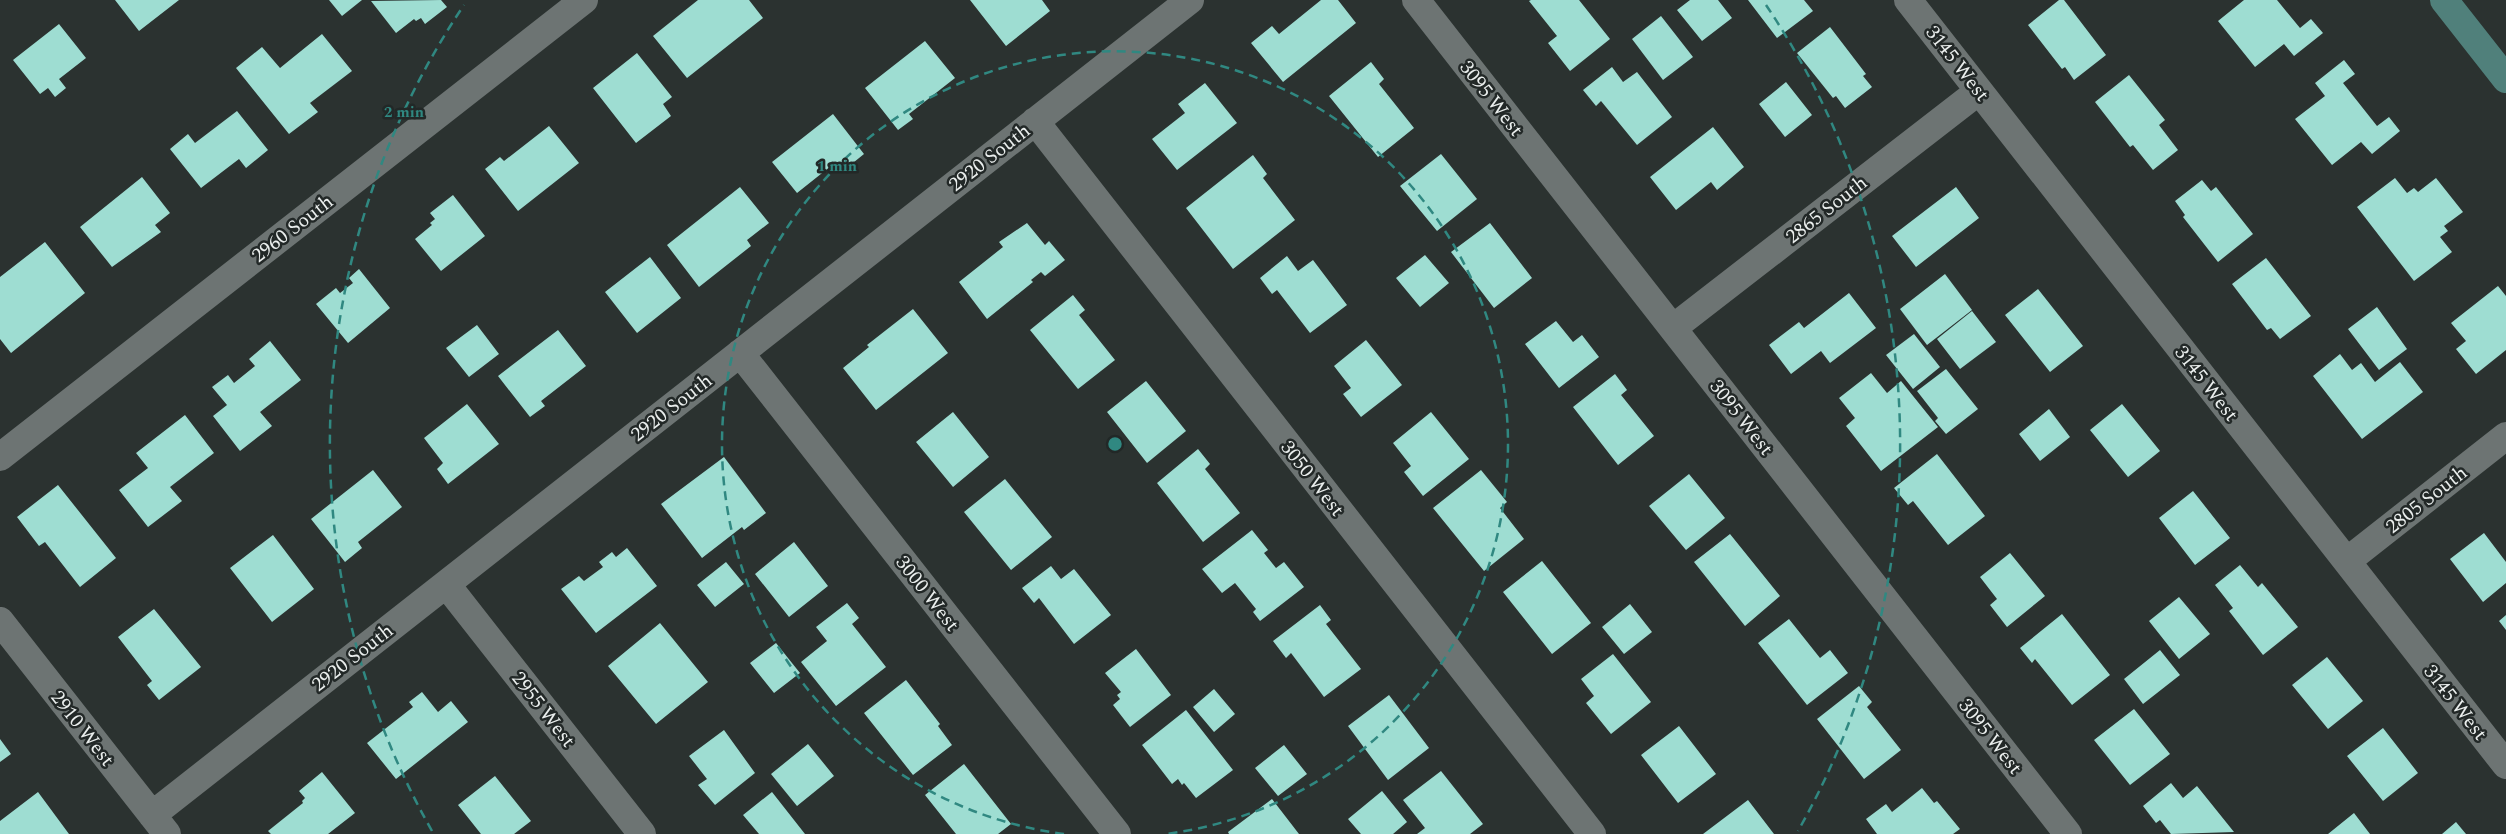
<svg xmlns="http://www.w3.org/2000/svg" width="2506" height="834" font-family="Spectral,serif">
<rect width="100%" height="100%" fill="#2b3230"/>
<path fill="#9eddd2" d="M 115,0 L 179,0 L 139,31 Z
M 329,0 L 362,0 L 342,16 Z
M 441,0 L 447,7 L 425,24 L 421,18 L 416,21 L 414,19 L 396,33 L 371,1 Z
M 698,0 L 749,0 L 763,18 L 687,78 L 653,36 Z
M 970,0 L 1042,0 L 1050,11 L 1006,46 Z
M 1321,0 L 1338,0 L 1356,23 L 1283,82 L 1251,43 L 1272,26 L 1279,34 Z
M 1531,0 L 1579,0 L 1610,39 L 1570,71 L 1548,43 L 1557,36 L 1529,1 Z
M 1690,0 L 1718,0 L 1732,18 L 1702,41 L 1677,10 Z
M 1748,0 L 1804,0 L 1813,11 L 1777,38 Z
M 2059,0 L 2064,0 L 2106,55 L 2074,80 L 2065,67 L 2062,69 L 2028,25 Z
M 2244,0 L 2277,0 L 2300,28 L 2311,19 L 2323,33 L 2294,56 L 2284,44 L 2255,67 L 2218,21 Z
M 1661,16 L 1693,57 L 1663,80 L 1632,39 Z
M 59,24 L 86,58 L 59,79 L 66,88 L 55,97 L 48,88 L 40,94 L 13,60 Z
M 1830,27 L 1866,74 L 1863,76 L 1872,87 L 1845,108 L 1836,96 L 1833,98 L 1797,53 Z
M 322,34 L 352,71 L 310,103 L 318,112 L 289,134 L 236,68 L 262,47 L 280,68 Z
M 925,41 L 955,78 L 909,114 L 913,119 L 898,130 L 865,88 Z
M 637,53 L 672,97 L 663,104 L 671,116 L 636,143 L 593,88 Z
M 2344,60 L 2355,74 L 2343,83 L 2377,126 L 2389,117 L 2400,131 L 2372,154 L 2361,142 L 2332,165 L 2295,119 L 2325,96 L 2315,83 Z
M 1371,62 L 1384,79 L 1379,84 L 1414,128 L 1378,157 L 1329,96 Z
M 1612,67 L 1623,82 L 1637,72 L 1672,117 L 1637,145 L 1601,101 L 1596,106 L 1583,90 Z
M 2129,75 L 2165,120 L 2159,125 L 2178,150 L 2153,170 L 2133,145 L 2130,147 L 2095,102 Z
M 1786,82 L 1812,115 L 1785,137 L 1759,104 Z
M 1205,83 L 1237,123 L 1177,170 L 1152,139 L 1185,113 L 1178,104 Z
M 237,111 L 268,150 L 246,168 L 239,159 L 201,188 L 170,149 L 188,134 L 195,143 Z
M 833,114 L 864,154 L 843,171 L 836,162 L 797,193 L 772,162 Z
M 549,126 L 579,163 L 518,211 L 485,169 L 500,157 L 504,161 Z
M 1713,127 L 1744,167 L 1717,190 L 1711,182 L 1676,210 L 1650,177 Z
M 1441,154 L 1477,199 L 1437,231 L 1400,186 Z
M 1253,155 L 1267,174 L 1263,178 L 1295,220 L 1233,269 L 1186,208 Z
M 142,177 L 170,213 L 155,225 L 161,232 L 112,267 L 80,227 Z
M 2395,178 L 2407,193 L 2414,188 L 2418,192 L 2436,178 L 2463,212 L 2444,226 L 2448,231 L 2440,237 L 2452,252 L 2414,281 L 2357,207 Z
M 2202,180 L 2211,191 L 2216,187 L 2253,234 L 2218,262 L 2183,217 L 2185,215 L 2175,201 Z
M 740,187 L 769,223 L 747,240 L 751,246 L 699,287 L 667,245 Z
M 1956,187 L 1979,218 L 1916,267 L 1892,236 Z
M 453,195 L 485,236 L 441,271 L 415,239 L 432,225 L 430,223 L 435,219 L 430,213 Z
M 1027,223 L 1045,245 L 1049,241 L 1065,260 L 1045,276 L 1041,272 L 1031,280 L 1033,282 L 987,319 L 959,282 L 1003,247 L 999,242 Z
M 1490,223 L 1532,278 L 1494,308 L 1451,252 Z
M 45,242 L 85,293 L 11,353 L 0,339 L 0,277 Z
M 1425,255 L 1449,283 L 1420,307 L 1396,278 Z
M 1287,256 L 1298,271 L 1313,260 L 1347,305 L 1310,333 L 1277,290 L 1272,294 L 1260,278 Z
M 650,257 L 681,298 L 637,333 L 605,292 Z
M 2266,258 L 2311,316 L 2280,339 L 2271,328 L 2267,330 L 2232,284 Z
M 359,269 L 390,308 L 348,343 L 316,304 L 336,288 L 340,293 L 353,283 L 349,278 Z
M 1945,274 L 1972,310 L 1927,345 L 1900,309 Z
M 2498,286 L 2506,296 L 2506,350 L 2476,374 L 2456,349 L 2466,341 L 2451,323 Z
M 2038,289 L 2083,346 L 2050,372 L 2005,315 Z
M 1849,293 L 1876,328 L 1830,363 L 1821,351 L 1791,374 L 1769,345 L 1799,322 L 1804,328 Z
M 1073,295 L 1085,310 L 1079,315 L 1115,360 L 1078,389 L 1030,330 Z
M 2377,307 L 2407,349 L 2379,370 L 2348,329 Z
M 913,309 L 948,353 L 876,410 L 843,368 L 869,347 L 867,345 Z
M 1972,311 L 1996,342 L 1960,369 L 1937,339 Z
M 1556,321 L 1573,342 L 1582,335 L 1599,357 L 1559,388 L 1525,344 Z
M 477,325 L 499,354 L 469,377 L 446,348 Z
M 558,330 L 586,366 L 541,401 L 545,406 L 530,417 L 498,376 Z
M 1914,334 L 1940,367 L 1913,389 L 1886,355 Z
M 1366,340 L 1402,385 L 1361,417 L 1343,394 L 1351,388 L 1334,366 Z
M 270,341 L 301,380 L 260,412 L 272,426 L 240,451 L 213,416 L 227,405 L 212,387 L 228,375 L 234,383 L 255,366 L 249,359 Z
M 2340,354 L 2352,370 L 2361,363 L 2375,382 L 2400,362 L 2423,392 L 2362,439 L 2313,376 Z
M 1946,369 L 1978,409 L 1946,434 L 1935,421 L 1938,418 L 1917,391 Z
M 1871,373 L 1887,393 L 1901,381 L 1938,427 L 1881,471 L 1846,426 L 1855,418 L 1839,398 Z
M 1615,374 L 1627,390 L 1621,395 L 1654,436 L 1618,465 L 1573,407 Z
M 1146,381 L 1186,431 L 1147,463 L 1107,412 Z
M 467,404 L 499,444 L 448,484 L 437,469 L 443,463 L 424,438 Z
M 2122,404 L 2160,451 L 2128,477 L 2090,430 Z
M 2049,409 L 2070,437 L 2040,461 L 2019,434 Z
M 953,412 L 989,457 L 953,487 L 916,442 Z
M 1431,412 L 1469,459 L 1423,496 L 1404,472 L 1411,466 L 1393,443 Z
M 185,415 L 214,453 L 170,487 L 182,501 L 148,527 L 119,490 L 148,468 L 136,453 Z
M 1198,449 L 1210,464 L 1205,469 L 1240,513 L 1203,542 L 1157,483 Z
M 1937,454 L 1985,516 L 1948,545 L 1913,501 L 1908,505 L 1894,488 Z
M 724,457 L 766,513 L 744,530 L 742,527 L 702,558 L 661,504 Z
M 373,470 L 402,507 L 358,542 L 362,548 L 345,562 L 311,519 Z
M 1481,470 L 1507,502 L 1500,508 L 1524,539 L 1484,571 L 1433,508 Z
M 1689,474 L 1725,518 L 1686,550 L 1649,506 Z
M 1005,479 L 1052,537 L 1011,570 L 964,512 Z
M 58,485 L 116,558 L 80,587 L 45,542 L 39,546 L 17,517 Z
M 2193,491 L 2230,538 L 2195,565 L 2159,518 Z
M 1252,530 L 1268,550 L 1264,553 L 1276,568 L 1284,562 L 1304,587 L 1260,621 L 1253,612 L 1256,609 L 1235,583 L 1222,593 L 1202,569 Z
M 2484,533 L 2506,562 L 2506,583 L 2483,602 L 2450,559 Z
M 1730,534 L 1780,596 L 1745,626 L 1694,562 Z
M 273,535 L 314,589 L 272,622 L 230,568 Z
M 794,542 L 828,586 L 789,617 L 755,574 Z
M 627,548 L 657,586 L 596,633 L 561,589 L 579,576 L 584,581 L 603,567 L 599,562 L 612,552 L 616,557 Z
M 2010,553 L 2045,596 L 2007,627 L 1990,605 L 1997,599 L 1980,577 Z
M 1542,561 L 1591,623 L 1552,654 L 1503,592 Z
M 726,562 L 744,584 L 715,607 L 697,585 Z
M 2240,565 L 2258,587 L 2262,583 L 2298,627 L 2263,655 L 2229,611 L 2233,608 L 2215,585 Z
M 1051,566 L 1061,579 L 1074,569 L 1111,615 L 1074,644 L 1039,598 L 1034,603 L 1022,588 Z
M 2179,597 L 2210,634 L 2179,659 L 2149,621 Z
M 847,603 L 859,618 L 852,624 L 886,667 L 836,706 L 801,662 L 827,641 L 816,627 Z
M 1630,604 L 1652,632 L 1624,654 L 1602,627 Z
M 1320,605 L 1331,620 L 1326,624 L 1361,669 L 1324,697 L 1291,653 L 1286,658 L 1273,641 Z
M 154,609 L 201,667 L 159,700 L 147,685 L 152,681 L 118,637 Z
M 2062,614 L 2110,675 L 2072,705 L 2035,659 L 2032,663 L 2020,648 Z
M 2506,615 L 2506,630 L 2499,621 Z
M 1789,619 L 1820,658 L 1830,650 L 1848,673 L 1807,705 L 1758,643 Z
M 660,623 L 708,682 L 656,724 L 608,666 Z
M 776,643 L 800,673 L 774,693 L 750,663 Z
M 1136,649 L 1171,695 L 1130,727 L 1113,705 L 1120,699 L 1117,695 L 1121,692 L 1105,673 Z
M 2160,650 L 2180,675 L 2143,704 L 2124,679 Z
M 1613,654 L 1651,702 L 1611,734 L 1586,703 L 1594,696 L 1581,679 Z
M 2327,657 L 2363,701 L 2328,729 L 2292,685 Z
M 906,680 L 940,724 L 938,726 L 952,745 L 913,775 L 864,713 Z
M 1859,686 L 1872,702 L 1867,707 L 1901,750 L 1864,779 L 1817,719 Z
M 1214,689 L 1235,714 L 1214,732 L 1193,707 Z
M 422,692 L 438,712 L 451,701 L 468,722 L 396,779 L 367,743 L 413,707 L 409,702 Z
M 1389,695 L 1429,748 L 1388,780 L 1348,726 Z
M 2134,709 L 2170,754 L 2130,785 L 2094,740 Z
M 1186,710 L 1233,770 L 1196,798 L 1184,783 L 1182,785 L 1178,779 L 1172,784 L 1142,745 Z
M 1679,726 L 1716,774 L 1678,803 L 1641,755 Z
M 2383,728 L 2418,773 L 2383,801 L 2347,756 Z
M 724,730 L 755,773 L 715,805 L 698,785 L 707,779 L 689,756 Z
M 0,739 L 11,754 L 0,762 Z
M 808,744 L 834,776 L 797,806 L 771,774 Z
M 1284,745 L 1307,774 L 1278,796 L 1255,768 Z
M 964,764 L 1011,824 L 998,834 L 956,834 L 925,795 Z
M 1441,771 L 1483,824 L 1470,834 L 1417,834 L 1425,828 L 1403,800 Z
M 322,772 L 355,813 L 328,834 L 271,834 L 268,831 L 303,803 L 302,801 L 305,798 L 299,791 Z
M 495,776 L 531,821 L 514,834 L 481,834 L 458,805 Z
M 2171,783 L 2183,798 L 2197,786 L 2234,832 L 2171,834 L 2160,820 L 2156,823 L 2143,806 Z
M 1922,788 L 1934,803 L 1937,801 L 1960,829 L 1953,834 L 1877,834 L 1866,819 L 1886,804 L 1892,812 Z
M 1382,791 L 1407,822 L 1393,834 L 1361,834 L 1348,819 Z
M 38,792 L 69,834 L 0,834 L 0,821 Z
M 772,792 L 805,834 L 759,834 L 743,815 Z
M 1272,799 L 1299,834 L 1229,834 L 1228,832 Z
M 1748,800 L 1774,834 L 1703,834 Z
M 2354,813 L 2370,834 L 2328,834 Z
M 2456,822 L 2466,834 L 2442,834 Z"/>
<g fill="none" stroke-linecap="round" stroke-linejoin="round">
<path stroke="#6d7473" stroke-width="28" d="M 1416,0 L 2068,834
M 1908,0 L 2506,765
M 1035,121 L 1592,834
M 1673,328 L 1979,91
M 740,353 L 1117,834
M 0,457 L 584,0
M 2347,561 L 2506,436
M 446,584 L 642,834
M 0,621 L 167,834
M 152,815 L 1190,0"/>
<path stroke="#50807b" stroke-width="28" d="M 2444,0 L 2506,79"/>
</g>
<g fill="none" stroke="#308881" stroke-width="2.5" stroke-dasharray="9 6">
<path d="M1064 834A393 393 0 1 1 1166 834"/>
<path d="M432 831A785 785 0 0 1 464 5M1766 5A785 785 0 0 1 1798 831"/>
</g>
<g text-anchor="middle" stroke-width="5" stroke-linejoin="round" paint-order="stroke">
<g font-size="20" fill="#eaeeed" stroke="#222827">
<text transform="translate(1958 63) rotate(52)" y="7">3145 West</text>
<text transform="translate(1492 98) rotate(52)" y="7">3095 West</text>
<text transform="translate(989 157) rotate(-38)" y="7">2920 South</text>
<text transform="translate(1826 209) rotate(-38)" y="7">2865 South</text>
<text transform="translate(292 228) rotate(-38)" y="7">2960 South</text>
<text transform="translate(2207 383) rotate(52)" y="7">3145 West</text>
<text transform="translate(671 407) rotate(-38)" y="7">2920 South</text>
<text transform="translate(1742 417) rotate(52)" y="7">3095 West</text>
<text transform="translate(1313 478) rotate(52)" y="7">3050 West</text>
<text transform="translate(2426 499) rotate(-38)" y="7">2805 South</text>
<text transform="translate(928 593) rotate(52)" y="7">3000 West</text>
<text transform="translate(352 657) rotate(-38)" y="7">2920 South</text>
<text transform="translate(2456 702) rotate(52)" y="7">3145 West</text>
<text transform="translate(544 709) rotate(52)" y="7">2955 West</text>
<text transform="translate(83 728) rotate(52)" y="7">2910 West</text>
<text transform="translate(1991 736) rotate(52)" y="7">3095 West</text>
</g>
</g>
<circle cx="1115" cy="444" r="8" fill="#308881" stroke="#222827" stroke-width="2.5"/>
<g font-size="15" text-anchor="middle" font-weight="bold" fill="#308881" stroke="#222827" stroke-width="5" stroke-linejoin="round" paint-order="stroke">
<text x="404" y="117">2 min</text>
<text x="837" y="171">1 min</text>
</g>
</svg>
